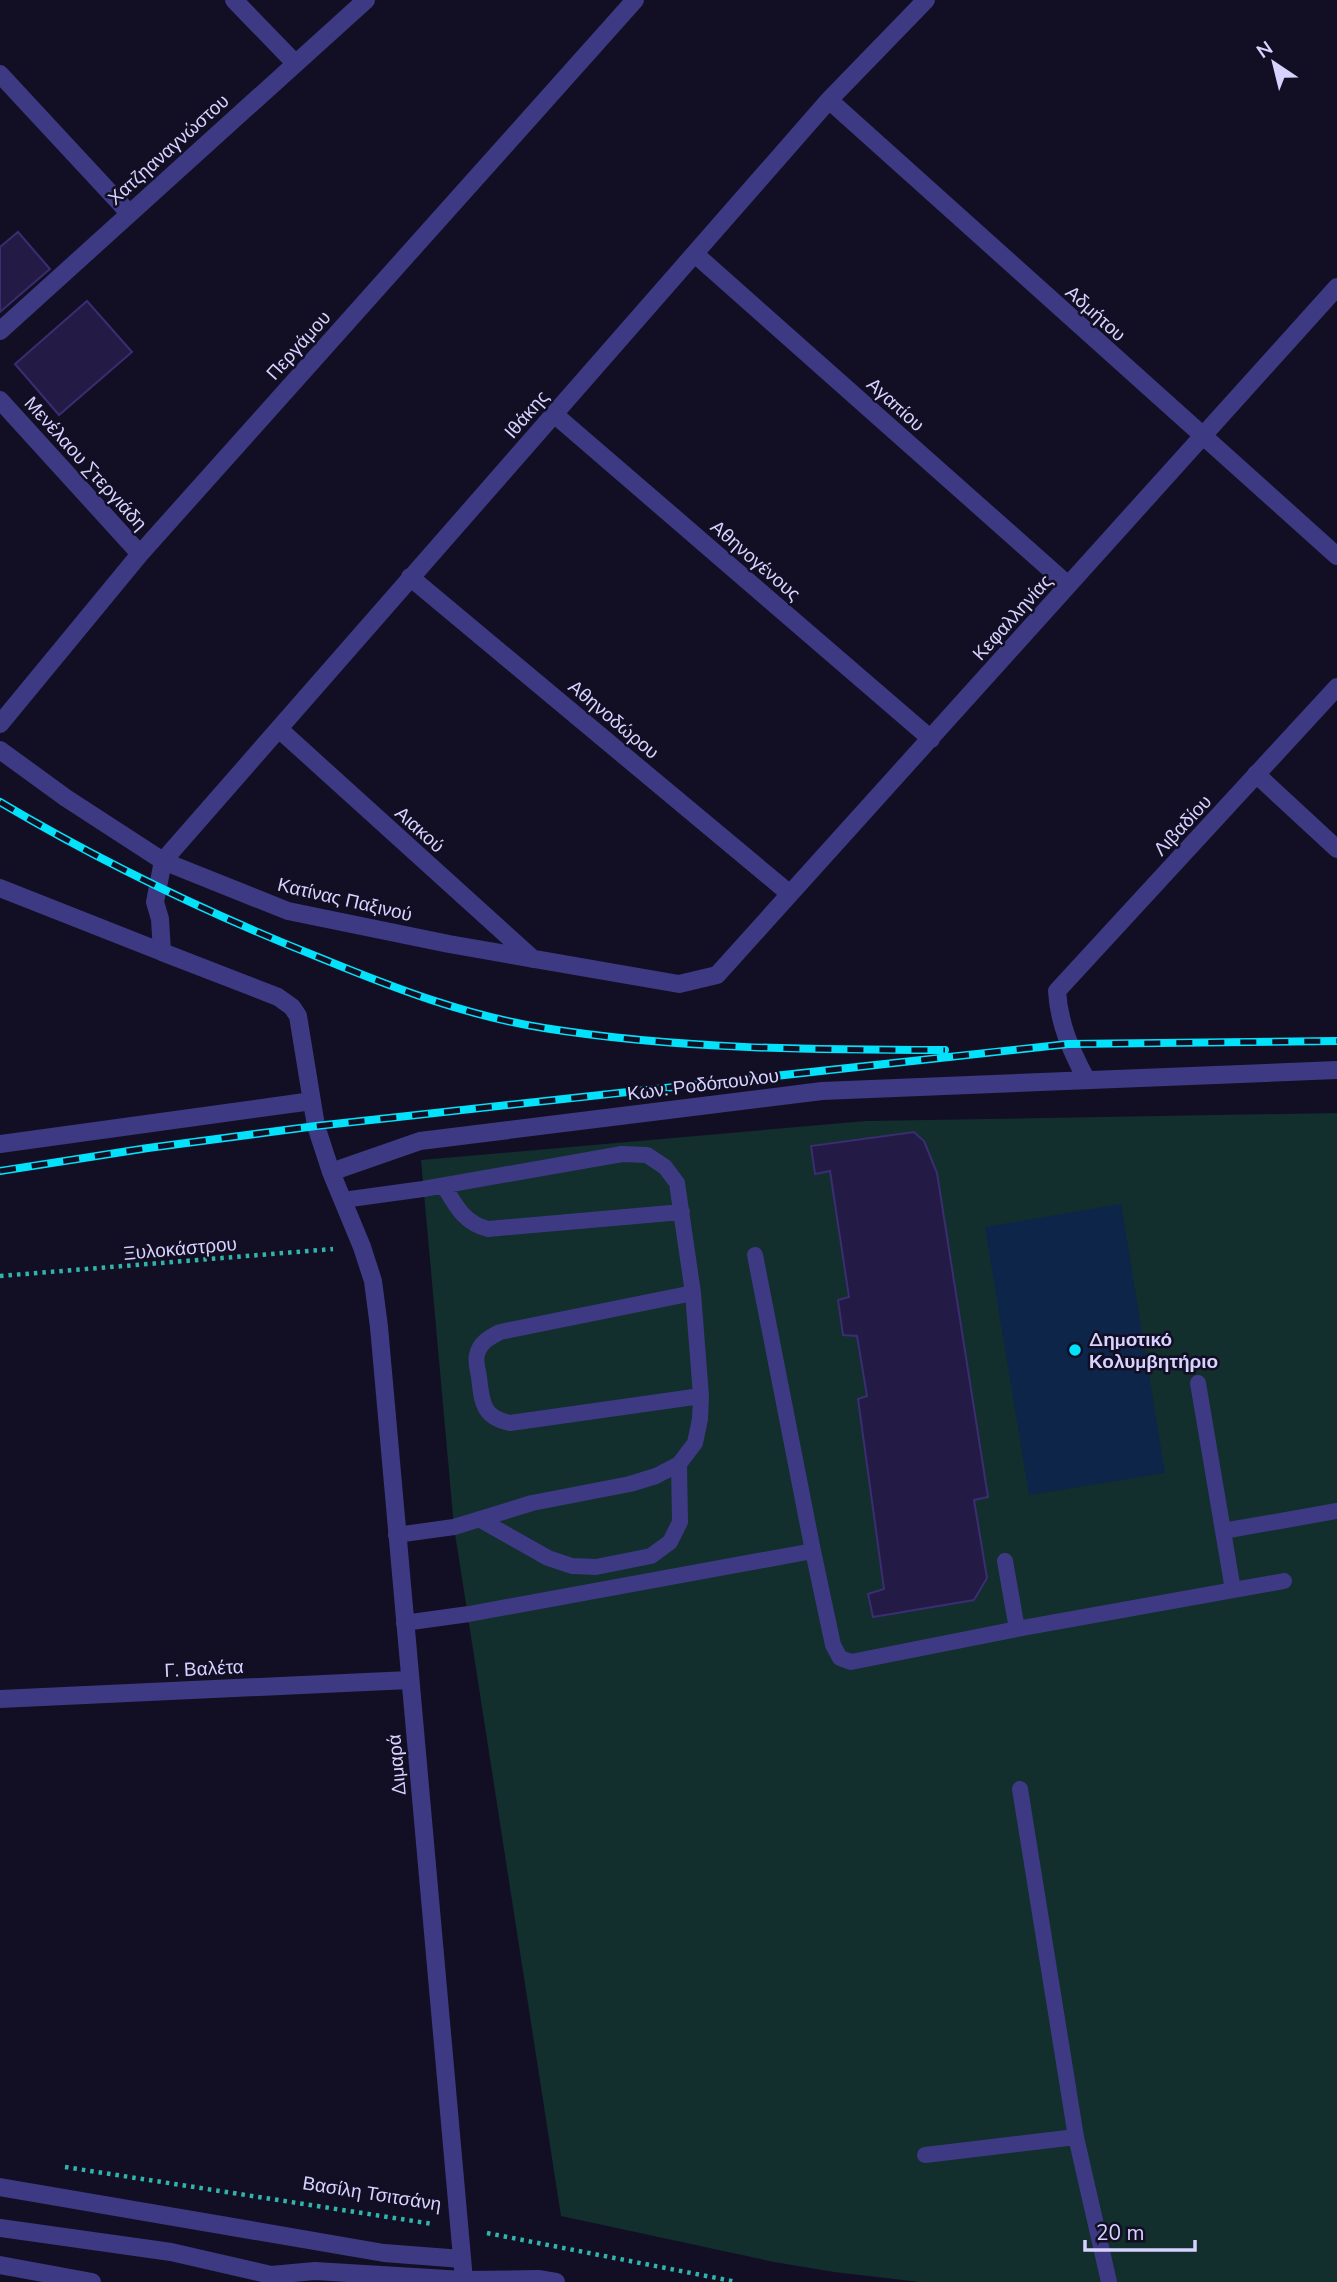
<svg xmlns="http://www.w3.org/2000/svg" width="1337" height="2282" font-family="'Nunito Sans',sans-serif">
<rect width="100%" height="100%" fill="#120f24"/>
<path fill="#122e2d" d="M 1337,1113 L 1337,2282 L 920,2282 L 834,2272 L 774,2262 L 561,2216 L 454,1527 L 421,1160 L 866,1121 Z"/>
<path fill="#0d2549" d="M 1121,1204 L 1165,1473 L 1029,1495 L 985,1227 Z"/>
<path fill="#231b45" stroke="#3a2d71" stroke-width="2" d="M 18,232 L 50,269 L 0,312 L 0,247 Z
M 87,301 L 132,352 L 59,415 L 15,364 Z
M 914,1132 L 924,1141 L 937,1173 L 988,1497 L 974,1500 L 987,1578 L 974,1600 L 873,1617 L 868,1594 L 884,1589 L 858,1399 L 867,1396 L 857,1336 L 843,1335 L 838,1300 L 849,1297 L 830,1171 L 815,1174 L 811,1146 Z"/>
<g fill="none" stroke-linecap="round" stroke-linejoin="round">
<path stroke="#30b5ac" stroke-width="4.5" stroke-dasharray="3.5 5" stroke-linecap="butt" d="M 0,1276 L 333,1249
M 65,2167 L 433,2224
M 487,2233 L 737,2282"/>
<path stroke="#3d3a83" stroke-width="16" d="M 444,1186 C 456,1206 464,1223 488,1229 L 682,1212
M 343,1200 L 423,1189 L 622,1154 L 647,1155 L 665,1167 L 677,1183 L 693,1293 L 701,1396 L 700,1419 L 695,1443 L 679,1464 L 656,1476 L 630,1484 L 532,1503 L 454,1527 L 396,1535
M 755,1255 L 813,1551
M 693,1293 L 500,1332 C 490,1337 479,1343 477,1355 C 475,1361 478,1370 479,1377 C 482,1402 482,1417 510,1423 L 701,1396
M 1198,1383 L 1233,1590
M 479,1519 L 548,1558 L 572,1566 L 596,1567 L 651,1556 L 670,1542 L 680,1522 L 679,1464
M 1223,1531 L 1337,1511
M 1005,1561 L 1017,1629
M 404,1623 L 469,1614 L 813,1551 L 833,1645 L 840,1658 L 851,1662 L 1017,1629 L 1284,1581
M 1020,1789 L 1076,2137 L 1109,2282
M 925,2155 L 1076,2137"/>
<path stroke="#3d3a83" stroke-width="18" d="M 234,0 L 295,63
M 0,74 L 129,213
M 829,100 L 1337,556
M 695,254 L 1068,585
M 0,331 L 366,0
M 0,400 L 140,554
M 554,414 L 931,739
M 410,577 L 790,894
M 0,724 L 140,554 L 635,0
M 279,729 L 533,959
M 0,750 L 66,798 L 163,861 L 288,911 L 449,944 L 679,984 L 717,975 L 1337,287
M 1256,774 L 1337,849
M 0,888 L 162,952
M 1086,1079 C 1071,1050 1059,1024 1057,991 L 1337,687
M 0,1144 L 312,1101
M 331,1172 L 420,1141 L 822,1091 L 1337,1070
M 0,1699 L 409,1680
M 0,2187 L 384,2253 L 462,2259
M 0,2265 L 92,2282
M 464,2280 L 379,1327 L 373,1281 L 362,1247 L 331,1172 L 316,1126 L 298,1016 L 292,1007 L 278,997 L 162,952 L 160,919 L 155,902 L 163,861 L 829,100 L 926,0"/>
<path stroke="#3d3a83" stroke-width="18" d="M 0,2228 L 171,2252 L 271,2275 L 287,2282
M 271,2275 L 315,2271 L 464,2280 L 538,2279 L 556,2282"/>
<defs>
<path id="rail" d="M 0,802 C 103,863 212,915 323,959 C 394,988 467,1016 544,1028 C 676,1049 811,1050 945,1050
M 0,1171 L 148,1148 L 316,1126 L 1068,1044 L 1337,1041"/>
</defs>
<use href="#rail" stroke="#03e2fa" stroke-width="8"/>
<use href="#rail" stroke="#120f24" stroke-width="5" stroke-dasharray="16" stroke-linecap="butt"/>
</g>
<circle fill="#03e2fa" stroke="#120f24" stroke-width="2.5" cx="1075" cy="1350" r="7"/>
<g text-anchor="middle" stroke-width="5" stroke-linejoin="round" paint-order="stroke">
<g font-size="19" fill="#d7d2ff" stroke="#120f24">
<text transform="translate(168 149) rotate(-42)" y="7">Χατζηαναγνώστου</text>
<text transform="translate(1096 313) rotate(42)" y="7">Αδμήτου</text>
<text transform="translate(298 345) rotate(-48)" y="7">Περγάμου</text>
<text transform="translate(896 404) rotate(42)" y="7">Αγαπίου</text>
<text transform="translate(526 414) rotate(-49)" y="7">Ιθάκης</text>
<text transform="translate(86 463) rotate(48)" y="7">Μενέλαου Στεργιάδη</text>
<text transform="translate(756 560) rotate(41)" y="7">Αθηνογένους</text>
<text transform="translate(1012 617) rotate(-48)" y="7">Κεφαλληνίας</text>
<text transform="translate(614 719) rotate(40)" y="7">Αθηνοδώρου</text>
<text transform="translate(1182 825) rotate(-47)" y="7">Λιβαδίου</text>
<text transform="translate(420 829) rotate(42)" y="7">Αιακού</text>
<text transform="translate(345 899) rotate(13)" y="7">Κατίνας Παξινού</text>
<text transform="translate(703 1084) rotate(-7)" y="7">Κων. Ροδόπουλου</text>
<text transform="translate(180 1248) rotate(-5)" y="7">Ξυλοκάστρου</text>
<text transform="translate(204 1668) rotate(-3)" y="7">Γ. Βαλέτα</text>
<text transform="translate(396 1765) rotate(-95)" y="7">Διμαρά</text>
<text transform="translate(372 2193) rotate(9)" y="7">Βασίλη Τσιτσάνη</text>
</g>
<g font-size="19" font-weight="bold" fill="#d7d2ff" stroke="#120f24" text-anchor="start">
<text x="1089" y="1346">Δημοτικό<tspan x="1089" dy="22">Κολυμβητήριο</tspan></text>
</g>
</g>
<g transform="translate(1274 63) rotate(325)" stroke="#120f24" stroke-width="5" paint-order="stroke">
<path d="M0-5L12 26L0 18L-12 26Z" fill="#d7d2ff"/>
<text y="-10" font-size="19" font-weight="bold" text-anchor="middle" fill="#d7d2ff">N</text>
</g>
<path d="M1085 2240v10h110v-10" fill="none" stroke="#d7d2ff" stroke-width="3.5"/>
<text x="1096" y="2240" font-size="21" fill="#d7d2ff" stroke="#120f24" stroke-width="5" paint-order="stroke">20 m</text>
</svg>
